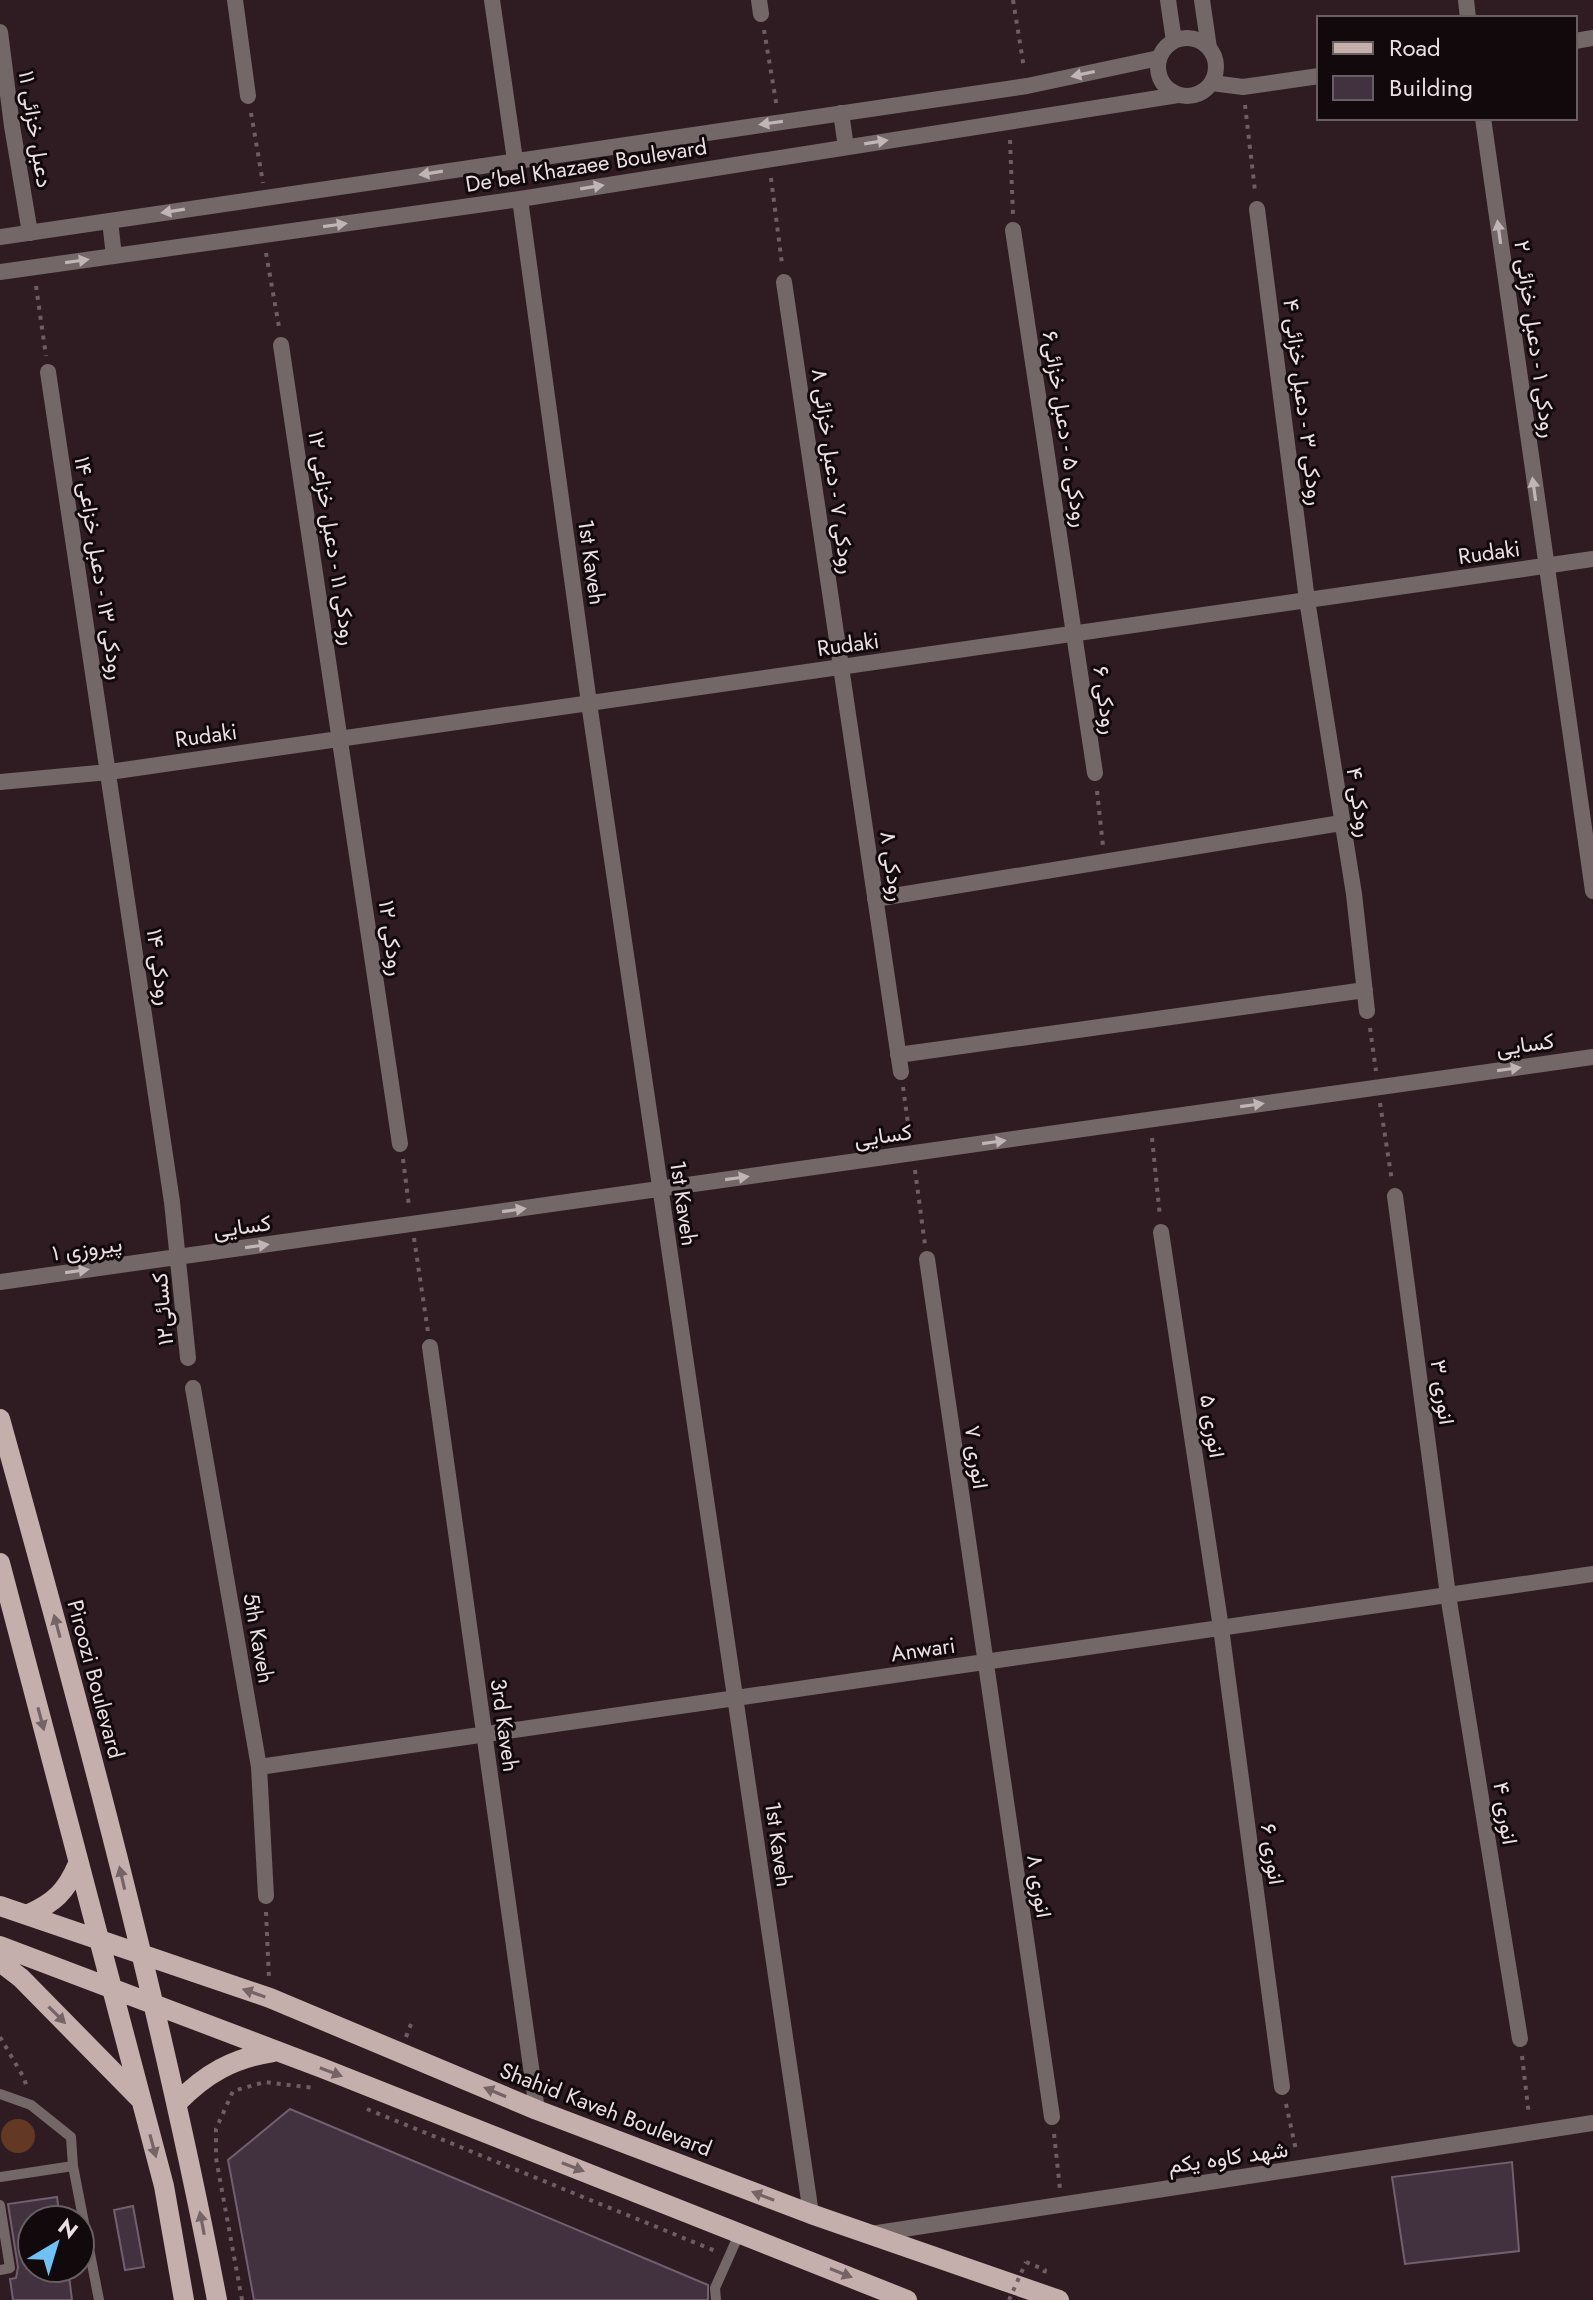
<svg xmlns="http://www.w3.org/2000/svg" width="1593" height="2300" font-family="Jost,Vazirmatn,sans-serif">
<rect width="100%" height="100%" fill="#2f1c22"/>
<path fill="#633924" d="M1 2136a17 17 0 1 1 34 0a17 17 0 1 1-34 0Z"/>
<path fill="#42323f" stroke="#715f6d" stroke-width="2" d="M 290,2109 L 708,2285 L 708,2300 L 254,2300 L 228,2160 Z
M 1512,2162 L 1519,2251 L 1405,2264 L 1392,2177 Z
M 57,2197 L 60,2220 L 32,2220 L 32,2268 L 68,2268 L 72,2300 L 13,2300 L 10,2279 L 16,2278 L 18,2267 L 8,2204 Z
M 133,2206 L 144,2267 L 125,2270 L 114,2210 Z"/>
<g fill="none" stroke-linecap="round" stroke-linejoin="round">
<path stroke="#6e5d63" stroke-width="4" stroke-dasharray="4 6" stroke-linecap="butt" d="M 1013,0 L 1024,68
M 764,30 L 777,108
M 1245,105 L 1255,191
M 251,113 L 263,183
M 1010,140 L 1013,215
M 771,178 L 782,264
M 266,253 L 279,327
M 36,286 L 46,356
M 1097,791 L 1103,846
M 1370,1028 L 1376,1071
M 903,1087 L 910,1138
M 1380,1103 L 1392,1181
M 1152,1138 L 1160,1217
M 403,1159 L 409,1206
M 915,1170 L 925,1245
M 414,1238 L 428,1332
M 266,1912 L 269,1979
M 0,2037 L 24,2078 L 27,2088
M 406,2037 L 411,2024
M 1522,2056 L 1529,2115
M 1286,2104 L 1296,2150
M 367,2109 L 718,2252
M 1054,2134 L 1060,2189
M 1026,2262 L 1045,2270 L 1044,2274
M 242,2300 L 216,2158 L 216,2129 L 233,2091 L 265,2082 L 314,2088"/>
<path stroke="#736867" stroke-width="10" d="M 0,2094 L 31,2105 L 71,2137 L 73,2166 L 99,2300
M 0,2177 L 73,2166
M 0,2205 L 10,2268 L 0,2270
M 716,2300 L 715,2288 L 740,2232"/>
<path stroke="#736867" stroke-width="16" d="M 235,0 L 248,96
M 492,0 L 515,160
M 759,0 L 761,14
M 1466,0 L 1468,18
M 0,32 L 12,126 L 30,233
M 1575,41 L 1593,38
M 1212,83 L 1243,87 L 1319,76
M 1483,118 L 1593,891
M 520,199 L 589,703 L 811,2214
M 1257,209 L 1307,600 L 1354,894 L 1367,1011
M 1013,230 L 1095,773
M 0,237 L 1027,86 L 1159,58
M 0,272 L 520,199 L 1178,95
M 784,282 L 901,1072
M 281,345 L 400,1144
M 48,372 L 172,1202 L 188,1358
M 0,782 L 109,772 L 1593,559
M 875,899 L 1341,823
M 898,1055 L 1365,990
M 1395,1196 L 1448,1595 L 1520,2039
M 1161,1232 L 1221,1628 L 1282,2087
M 927,1259 L 1052,2117
M 0,1282 L 1593,1057
M 430,1347 L 537,2110
M 193,1388 L 259,1767 L 266,1896
M 259,1767 L 1593,1574
M 871,2234 L 1593,2123"/>
<path stroke="#736867" stroke-width="16" d="M 1168,0 L 1174,41
M 1202,0 L 1209,48
M1158 67a29 29 0 1 1 58 0a29 29 0 1 1-58 0Z
M 841,113 L 846,147
M 110,221 L 114,256"/>
<path stroke="#c5afad" stroke-width="20" d="M 0,1419 C 81,1711 160,2002 217,2300
M 0,1563 L 164,2186 L 184,2300
M 0,1906 L 270,1998 L 537,2110 L 811,2214 L 1059,2300
M 27,1915 C 54,1903 66,1892 78,1864
M 0,1946 L 322,2068 L 907,2300
M 0,1962 L 21,1978 L 140,2099
M 177,2103 C 205,2074 233,2058 273,2052"/>
<path stroke="#6e5d63" stroke-width="4" stroke-dasharray="4 6" stroke-linecap="butt" d="M 1009,2300 L 1026,2262"/>
</g>
<defs><path id="oneway-solid" d="M-6-.8H1V-3.2L6.5 0L1 3.2V.8H-6Z" transform="scale(2)"/></defs>
<g fill="#c2b5b8">
<use href="#oneway-solid" transform="translate(1083 74) rotate(168)"/>
<use href="#oneway-solid" transform="translate(771 123) rotate(172)"/>
<use href="#oneway-solid" transform="translate(876 142) rotate(-9)"/>
<use href="#oneway-solid" transform="translate(431 173) rotate(171)"/>
<use href="#oneway-solid" transform="translate(592 187) rotate(-9)"/>
<use href="#oneway-solid" transform="translate(173 211) rotate(171)"/>
<use href="#oneway-solid" transform="translate(335 225) rotate(-8)"/>
<use href="#oneway-solid" transform="translate(1499 232) rotate(-98)"/>
<use href="#oneway-solid" transform="translate(77 261) rotate(-8)"/>
<use href="#oneway-solid" transform="translate(1534 489) rotate(-98)"/>
<use href="#oneway-solid" transform="translate(1509 1069) rotate(-8)"/>
<use href="#oneway-solid" transform="translate(1252 1105) rotate(-8)"/>
<use href="#oneway-solid" transform="translate(994 1142) rotate(-8)"/>
<use href="#oneway-solid" transform="translate(737 1178) rotate(-8)"/>
<use href="#oneway-solid" transform="translate(514 1210) rotate(-8)"/>
<use href="#oneway-solid" transform="translate(257 1246) rotate(-8)"/>
<use href="#oneway-solid" transform="translate(77 1271) rotate(-8)"/>
</g>
<g fill="#746465">
<use href="#oneway-solid" transform="translate(57 1626) rotate(-105)"/>
<use href="#oneway-solid" transform="translate(41 1719) rotate(75)"/>
<use href="#oneway-solid" transform="translate(122 1878) rotate(-103)"/>
<use href="#oneway-solid" transform="translate(254 1993) rotate(-161)"/>
<use href="#oneway-solid" transform="translate(57 2015) rotate(45)"/>
<use href="#oneway-solid" transform="translate(331 2072) rotate(21)"/>
<use href="#oneway-solid" transform="translate(495 2092) rotate(-157)"/>
<use href="#oneway-solid" transform="translate(153 2146) rotate(75)"/>
<use href="#oneway-solid" transform="translate(573 2167) rotate(21)"/>
<use href="#oneway-solid" transform="translate(763 2196) rotate(-159)"/>
<use href="#oneway-solid" transform="translate(202 2223) rotate(-101)"/>
<use href="#oneway-solid" transform="translate(841 2273) rotate(22)"/>
</g>
<g text-anchor="middle" stroke-width="6" stroke-linejoin="round" paint-order="stroke">
<g font-size="22" fill="#ecdfe3" stroke="#11090c">
<text transform="translate(36 129) rotate(81)" y="8">دعبل خزائی ۱۱</text>
<text transform="translate(586 165) rotate(-9)" y="8">De'bel Khazaee Boulevard</text>
<text transform="translate(1536 339) rotate(82)" y="8">رودکی ۱ - دعبل خزائی ۲</text>
<text transform="translate(1304 402) rotate(83)" y="8">رودکی ۳ - دعبل خزائی ۴</text>
<text transform="translate(1066 429) rotate(81)" y="8">رودکی ۵ - دعبل خزائی۶</text>
<text transform="translate(834 471) rotate(82)" y="8">رودکی ۷ - دعبل خزائی ۸</text>
<text transform="translate(333 538) rotate(81)" y="8">رودکی ۱۱ - دعبل خزاعی ۱۲</text>
<text transform="translate(1489 552) rotate(-8)" y="8">Rudaki</text>
<text transform="translate(592 562) rotate(82)" y="8">1st Kaveh</text>
<text transform="translate(100 568) rotate(81)" y="8">رودکی ۱۳ - دعبل خزاعی ۱۴</text>
<text transform="translate(848 644) rotate(-8)" y="8">Rudaki</text>
<text transform="translate(1106 700) rotate(82)" y="8">رودکی ۶</text>
<text transform="translate(206 735) rotate(-8)" y="8">Rudaki</text>
<text transform="translate(1360 802) rotate(81)" y="8">رودکی ۴</text>
<text transform="translate(893 866) rotate(82)" y="8">رودکی ۸</text>
<text transform="translate(392 938) rotate(82)" y="8">رودکی ۱۲</text>
<text transform="translate(160 967) rotate(82)" y="8">رودکی ۱۴</text>
<text transform="translate(1525 1044) rotate(-8)" y="8">کسایی</text>
<text transform="translate(883 1135) rotate(-8)" y="8">کسایی</text>
<text transform="translate(684 1203) rotate(82)" y="8">1st Kaveh</text>
<text transform="translate(242 1226) rotate(-8)" y="8">کسایی</text>
<text transform="translate(87 1248) rotate(-8)" y="8">پیروزی ۱</text>
<text transform="translate(162 1309) rotate(-95)" y="8">کسائی۱۲</text>
<text transform="translate(1443 1392) rotate(82)" y="8">انوری ۳</text>
<text transform="translate(1213 1426) rotate(81)" y="8">انوری ۵</text>
<text transform="translate(977 1457) rotate(82)" y="8">انوری ۷</text>
<text transform="translate(259 1638) rotate(80)" y="8">5th Kaveh</text>
<text transform="translate(923 1649) rotate(-8)" y="8">Anwari</text>
<text transform="translate(96 1679) rotate(75)" y="8">Piroozi Boulevard</text>
<text transform="translate(505 1725) rotate(82)" y="8">3rd Kaveh</text>
<text transform="translate(1506 1813) rotate(81)" y="8">انوری ۴</text>
<text transform="translate(779 1844) rotate(82)" y="8">1st Kaveh</text>
<text transform="translate(1273 1854) rotate(82)" y="8">انوری ۶</text>
<text transform="translate(1040 1886) rotate(81)" y="8">انوری ۸</text>
<text transform="translate(606 2109) rotate(21)" y="8">Shahid Kaveh Boulevard</text>
<text transform="translate(1228 2157) rotate(-8)" y="8">شهد کاوه یکم</text>
</g>
</g>
<rect x="1317" y="16" width="260" height="104" fill="#11090c" stroke="#695f62" stroke-width="2"/>
<rect x="1333" y="42" width="40" height="12" fill="#c5afad" stroke="#695f62" stroke-width="2"/>
<text x="1389" y="56" font-size="24" fill="#ecdfe3">Road</text>
<rect x="1333" y="76" width="40" height="24" fill="#42323f" stroke="#695f62" stroke-width="2"/>
<text x="1389" y="96" font-size="24" fill="#ecdfe3">Building</text>
<g transform="translate(56 2244) rotate(38)"><circle r="38" fill="#11090c" stroke="#695f62" stroke-width="2"/>
<path d="M0-6L14 30L0 20L-14 30Z" fill="#6fc2f4"/>
<text y="-12" font-size="22" font-weight="bold" text-anchor="middle" fill="#ecdfe3">N</text>
</g>
</svg>
